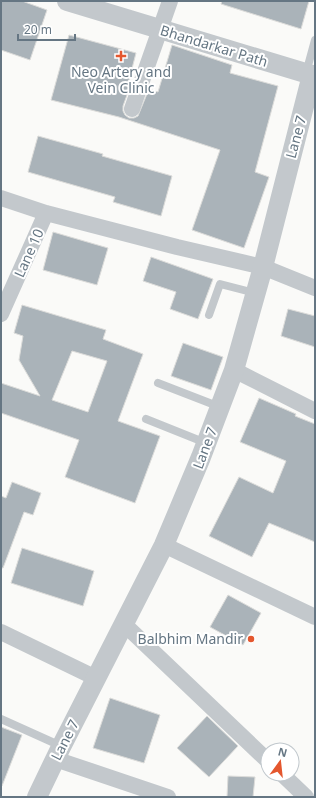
<svg xmlns="http://www.w3.org/2000/svg" width="316" height="798" font-family="'Noto Sans',sans-serif">
<rect width="100%" height="100%" fill="#fafaf8"/>
<path fill="#aab3b9" stroke="#dcdcda" fill-rule="evenodd" d="M 1,1 L 22,1 L 47,10 L 30,60 L 1,50 Z
M 222,1 L 309,1 L 301,29 L 221,4 Z
M 69,35 L 136,53 L 128,84 L 131,84 L 123,106 L 123,111 L 125,115 L 129,118 L 134,118 L 138,116 L 149,89 L 158,92 L 172,45 L 232,65 L 230,73 L 278,86 L 255,172 L 269,177 L 244,248 L 192,230 L 220,150 L 119,117 L 51,100 Z
M 38,136 L 103,154 L 102,156 L 172,176 L 161,216 L 113,202 L 115,197 L 28,172 Z
M 53,232 L 108,248 L 97,285 L 43,270 Z
M 151,257 L 213,279 L 198,319 L 170,309 L 176,292 L 143,281 Z
M 22,305 L 106,330 L 103,339 L 143,354 L 118,421 L 160,436 L 135,503 L 65,477 L 79,440 L 1,413 L 1,383 L 40,396 L 19,360 L 23,336 L 14,333 ZM 72,351 L 107,361 L 88,412 L 52,400 Z
M 288,309 L 315,316 L 315,347 L 281,336 Z
M 183,343 L 223,357 L 211,390 L 171,376 Z
M 259,398 L 296,414 L 295,416 L 315,424 L 315,542 L 269,523 L 252,557 L 209,536 L 239,477 L 273,493 L 286,461 L 240,442 Z
M 12,482 L 41,493 L 33,515 L 24,512 L 3,568 L 1,568 L 1,496 L 6,498 Z
M 22,548 L 94,571 L 83,606 L 11,583 Z
M 228,595 L 261,613 L 243,645 L 210,627 Z
M 110,698 L 160,715 L 144,763 L 93,748 Z
M 207,716 L 238,746 L 209,777 L 177,748 Z
M 1,727 L 22,735 L 2,786 L 1,786 Z
M 228,776 L 255,777 L 253,797 L 227,797 Z"/>
<g fill="none" stroke-linecap="round" stroke-linejoin="round">
<path stroke="#c3c8cc" stroke-width="8" d="M 306,73 L 315,40
M 209,315 L 220,284 L 255,293
M 158,383 L 220,407
M 146,419 L 206,443
M 1,719 L 61,746"/>
<path stroke="#c3c8cc" stroke-width="16" d="M 132,109 L 170,1
M 1,198 L 46,213 L 177,247 L 263,267 L 315,288
M 1,314 L 46,213
M 234,370 L 315,411
M 164,545 L 315,617
M 124,624 L 268,761
M 1,632 L 96,678
M 55,759 L 168,797
M 282,774 L 306,797"/>
<path stroke="#c3c8cc" stroke-width="20" d="M 67,1 L 315,76
M 37,797 L 61,747 L 164,545 L 201,457 L 234,370 L 263,267 L 312,75"/>
</g>
<g fill="#e4572e" stroke="#fff" stroke-width="1.5">
<path d="M119 50h4v4h4v4h-4v4h-4v-4h-4v-4h4z"/>
<circle cx="251" cy="639" r="4"/>
</g>
<g text-anchor="middle" stroke-width="4" stroke-linejoin="round" paint-order="stroke">
<g font-size="14" fill="#657683" stroke="#fff">
<text transform="translate(214 46) rotate(17)" y="5">Bhandarkar Path</text>
<text transform="translate(296 137) rotate(-75)" y="5">Lane 7</text>
<text transform="translate(29 253) rotate(-66)" y="5">Lane 10</text>
<text transform="translate(205 448) rotate(-69)" y="5">Lane 7</text>
<text transform="translate(65 740) rotate(-63)" y="5">Lane 7</text>
</g>
<g font-size="14" fill="#657683" stroke="#fff">
<text x="121" y="77">Neo Artery and<tspan x="121" dy="16">Vein Clinic</tspan></text>
<text x="243" y="644" text-anchor="end">Balbhim Mandir</text>
</g>
</g>
<rect width="316" height="798" fill="none" stroke="#657683" stroke-width="4"/>
<g transform="translate(280 762) rotate(15)"><circle r="19" fill="#ffffff" stroke="#c1c8cd"/>
<path d="M0-3L7 15L0 10L-7 15Z" fill="#e4572e"/>
<text y="-6" font-size="11" font-weight="bold" text-anchor="middle" fill="#657683">N</text>
</g>
<path d="M18 34v6h57v-6" fill="none" stroke="#657683" stroke-width="2"/>
<text x="24" y="34" font-size="12" fill="#657683" stroke="#ffffff" stroke-width="3" paint-order="stroke">20 m</text>
</svg>
